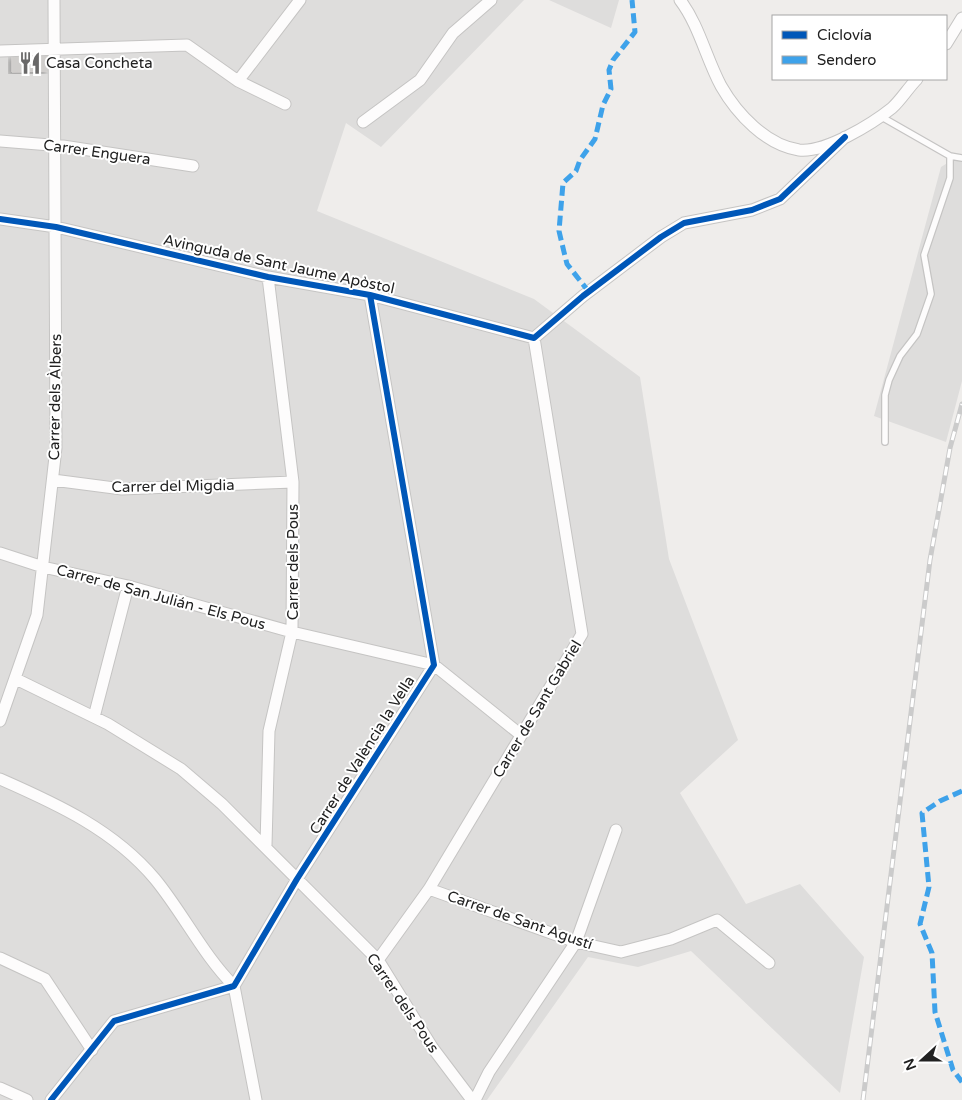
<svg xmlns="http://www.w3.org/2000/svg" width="962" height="1100" font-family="'Varela Round',sans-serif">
<defs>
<filter id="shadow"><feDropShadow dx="-3.5" dy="3.5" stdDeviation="2.5" flood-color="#0004"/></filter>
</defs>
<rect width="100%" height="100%" fill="#efedeb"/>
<path fill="#dedddc" d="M 0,0 L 524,0 L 381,147 L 346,123 L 317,211 L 534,299 L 640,377 L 669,559 L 738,740 L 680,793 L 746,904 L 800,884 L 864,957 L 840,1093 L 691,951 L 638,967 L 588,957 L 487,1100 L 0,1100 Z
M 549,0 L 619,0 L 611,28 Z
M 962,154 L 962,381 L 946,442 L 874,416 L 941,167 Z"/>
<path fill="#d0cecc" stroke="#d2cfcd" filter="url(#shadow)" d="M 48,54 L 49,71 L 12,72 L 12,55 Z"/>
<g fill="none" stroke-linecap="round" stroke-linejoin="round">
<defs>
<path id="service" d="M 880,116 L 950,156 L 950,178 L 924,255 L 931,294 L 917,334 L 900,356 L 889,380 L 885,395 L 885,442
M 950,156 L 962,158"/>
<path id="minor" d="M 680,0 C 699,25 706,58 721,86 C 737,114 766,145 799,150 C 825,153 872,124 892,108 C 901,100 908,88 917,79
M 946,44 L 962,18
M 0,51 L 187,45 L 238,81 L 285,104
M 238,81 L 300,0
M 363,122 L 420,80 L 453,33 L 491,0
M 0,141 L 63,146 L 193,166
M 0,219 L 56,227 L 268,277 L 370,295 L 534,338 L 583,296 L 661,237 L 684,223 L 752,210 L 780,199 L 845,137
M 53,480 L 122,489 L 293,482
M 0,553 L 43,567 L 128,586 L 292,632 L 434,665 L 521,735
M 16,679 L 108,724 L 181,769 L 222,804 L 378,960 L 432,1047 L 472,1100
M 94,717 L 128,586
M 0,721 L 37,615 L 56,448 L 54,0
M 0,779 C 57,804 114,830 155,879 C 183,913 203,955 234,986 L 256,1100
M 266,845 L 269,731 L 292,632 L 293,482 L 268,277
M 429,889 L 576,942 L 621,952 L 671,939 L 717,920 L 769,963
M 0,958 L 45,979 L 92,1050
M 378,960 L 429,889 L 582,634 L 534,338
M 0,1088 L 27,1100
M 51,1100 L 114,1021 L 234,986 L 297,879 L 434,665 L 370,295
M 475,1100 L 489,1072 L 576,942 L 616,830"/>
</defs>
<use href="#service" stroke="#c5c4c3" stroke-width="8"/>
<use href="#minor" stroke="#c5c4c3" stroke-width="13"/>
<use href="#service" stroke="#fdfcfc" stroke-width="5.5"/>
<use href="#minor" stroke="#fdfcfc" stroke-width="11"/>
<defs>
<path id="rail" d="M 863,1100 L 930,560 L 950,448 L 962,404"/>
</defs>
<use href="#rail" stroke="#cbcbcb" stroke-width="5"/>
<use href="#rail" stroke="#fff" stroke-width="3" stroke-dasharray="9" stroke-linecap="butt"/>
<path stroke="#3ea2ea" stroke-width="5" stroke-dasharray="10 5" stroke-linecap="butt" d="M 589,292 L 567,264 L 564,252 L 559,231 L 563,183 L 576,171 L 580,160 L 595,139 L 603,105 L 611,89 L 609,70 L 613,60 L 635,32 L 632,0
M 962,791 L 940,801 L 922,813 L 929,887 L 920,924 L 932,953 L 935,1012 L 953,1070 L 962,1082"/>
<defs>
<path id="cycleway" d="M 0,219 L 56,227 L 268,277 L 370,295 L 534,338 L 583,296 L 661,237 L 684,223 L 752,210 L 780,199 L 845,137
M 51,1100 L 114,1021 L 234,986 L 297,879 L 434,665 L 370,295"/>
</defs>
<use href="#cycleway" stroke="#fff" stroke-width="9"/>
<use href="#cycleway" stroke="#0057b8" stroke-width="6"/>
</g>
<defs>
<symbol id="restaurant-bare" viewBox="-9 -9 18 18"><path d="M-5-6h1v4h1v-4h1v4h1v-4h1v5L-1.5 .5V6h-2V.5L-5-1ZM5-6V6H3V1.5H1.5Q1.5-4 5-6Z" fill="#696868" stroke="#fff" stroke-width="2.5" paint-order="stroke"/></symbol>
</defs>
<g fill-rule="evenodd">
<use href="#restaurant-bare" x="14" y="47" width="32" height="32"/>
</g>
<g text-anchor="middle" stroke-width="4" stroke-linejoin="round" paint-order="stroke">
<g font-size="15" fill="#212121" stroke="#fff" text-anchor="start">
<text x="46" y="68">Casa Concheta</text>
</g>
<g font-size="15" fill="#212121" stroke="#fff">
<text transform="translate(97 152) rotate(8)" y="5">Carrer Enguera</text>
<text transform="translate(279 264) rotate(12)" y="5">Avinguda de Sant Jaume Apòstol</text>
<text transform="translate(55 397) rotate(-89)" y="5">Carrer dels Àlbers</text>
<text transform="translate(173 486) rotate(-1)" y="5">Carrer del Migdia</text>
<text transform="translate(293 562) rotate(-90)" y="5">Carrer dels Pous</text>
<text transform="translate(161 597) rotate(15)" y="5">Carrer de San Julián - Els Pous</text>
<text transform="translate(537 709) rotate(-59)" y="5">Carrer de Sant Gabriel</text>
<text transform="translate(362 755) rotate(-58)" y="5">Carrer de València la Vella</text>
<text transform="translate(520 920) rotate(19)" y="5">Carrer de Sant Agustí</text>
<text transform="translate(403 1003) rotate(56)" y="5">Carrer dels Pous</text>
</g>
</g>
<rect x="772" y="15" width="175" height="65" fill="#ffffff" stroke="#a6a6a6"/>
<rect x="782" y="31" width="25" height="8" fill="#0057b8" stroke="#a6a6a6"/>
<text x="817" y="40" font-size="15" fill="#212121">Ciclovía</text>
<rect x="782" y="56" width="25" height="8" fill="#3ea2ea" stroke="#a6a6a6"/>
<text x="817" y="65" font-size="15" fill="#212121">Sendero</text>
<g transform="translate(922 1060) rotate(249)" stroke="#ffffff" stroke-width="4" paint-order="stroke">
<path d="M0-4L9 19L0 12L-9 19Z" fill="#212121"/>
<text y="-8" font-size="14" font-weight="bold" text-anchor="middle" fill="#212121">N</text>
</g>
</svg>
